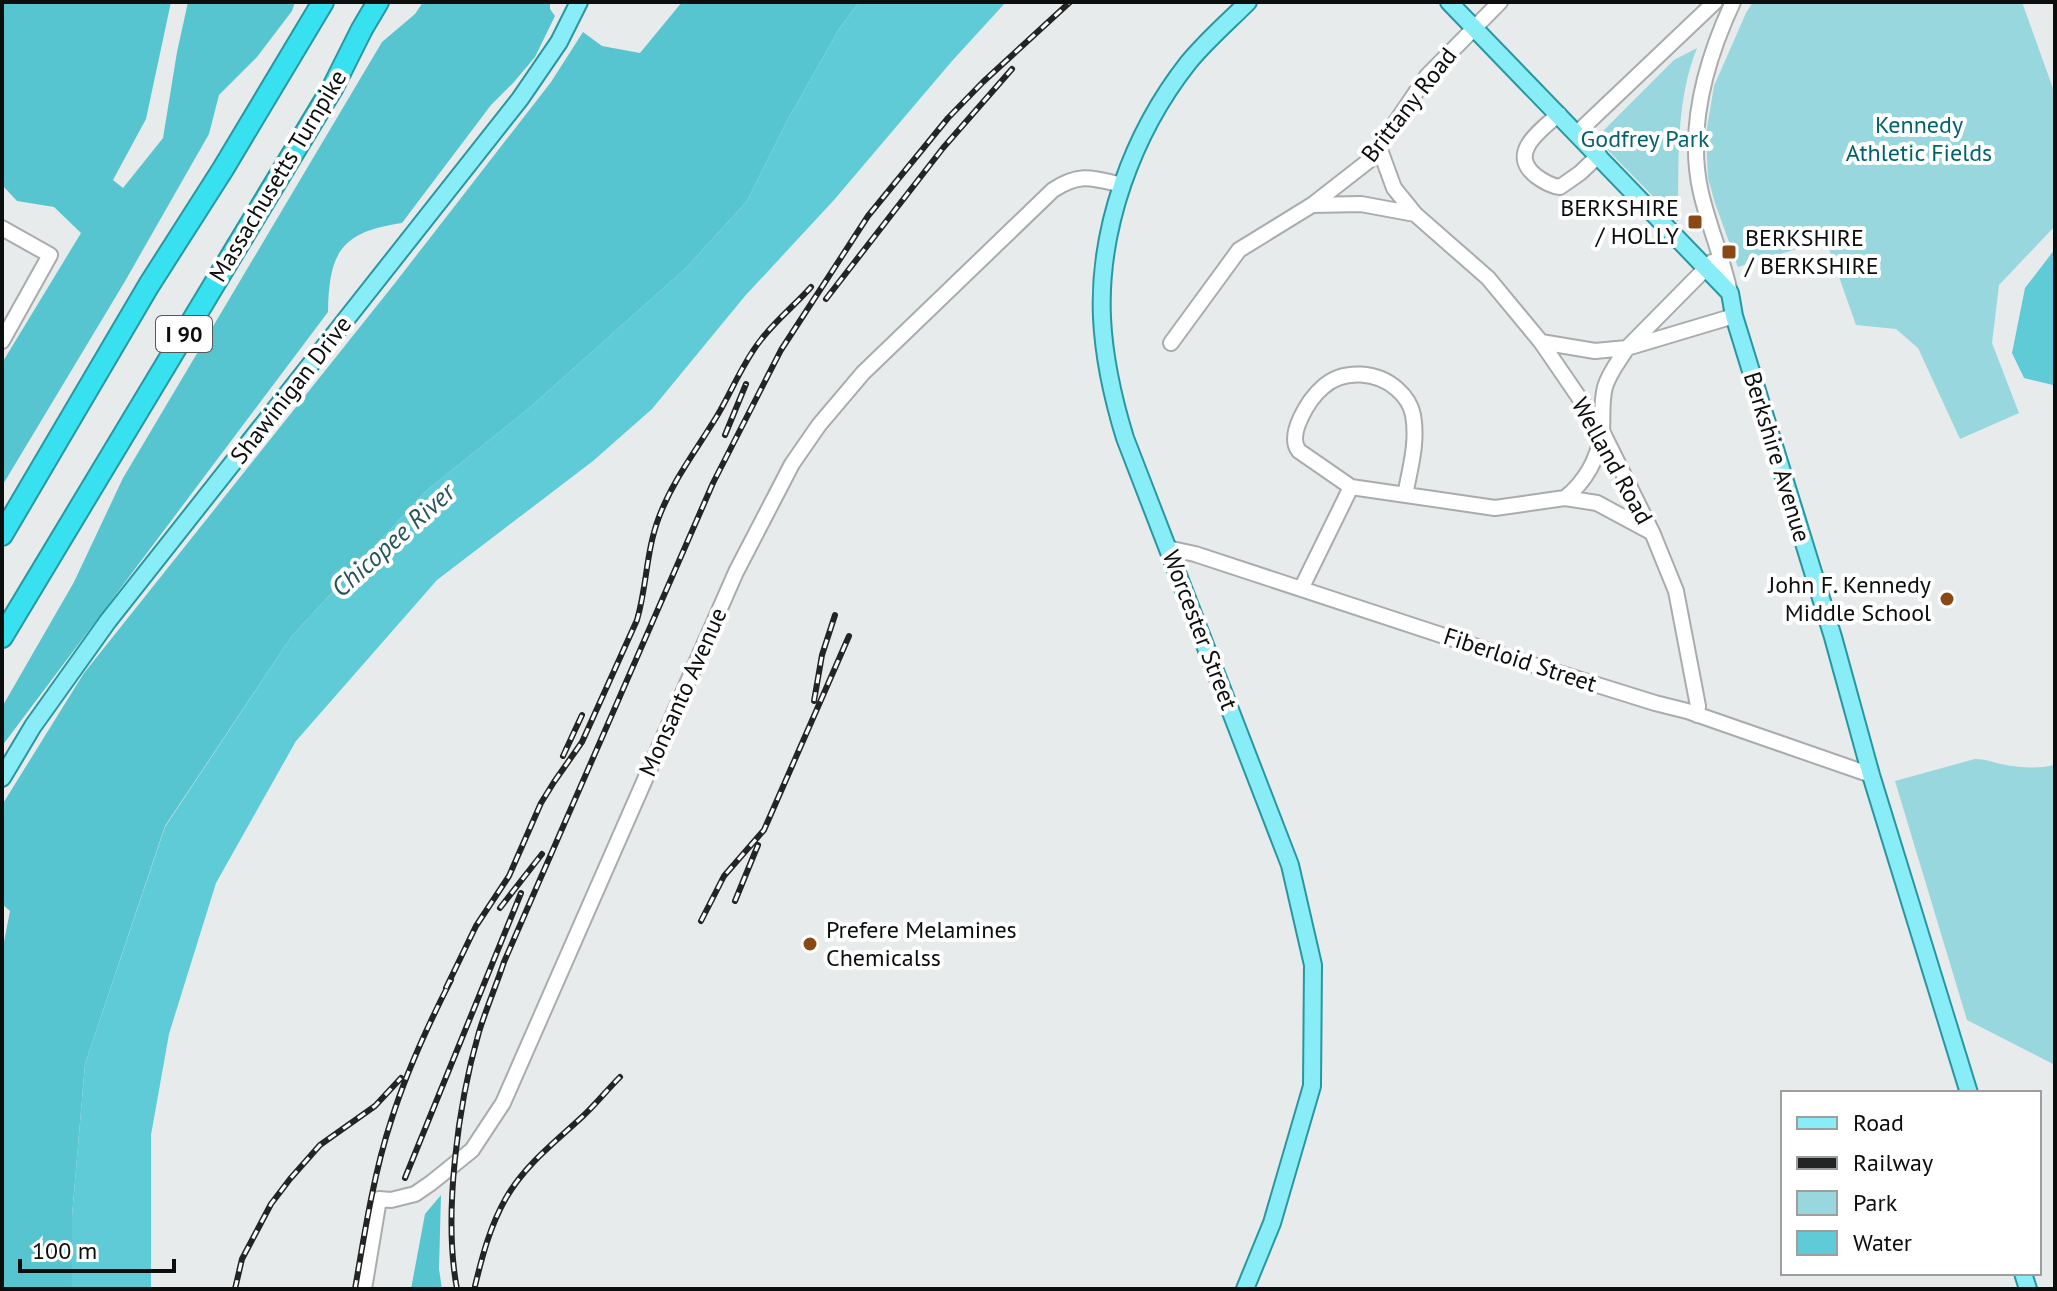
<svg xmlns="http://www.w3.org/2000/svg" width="2057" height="1291" font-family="'PT Sans',sans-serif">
<rect width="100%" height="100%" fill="#e8ebec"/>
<path fill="#97d7dd" d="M 1753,2 L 1821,2 L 1823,4 L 1825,2 L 2022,2 L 2055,94 L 2055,226 L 1999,285 L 1992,343 L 2019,413 L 1960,439 L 1918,348 L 1896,329 L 1856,325 L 1826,240 L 1738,267 L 1715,203 L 1708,178 L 1706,134 L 1714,86 L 1746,13 Z
M 1697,48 C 1675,102 1679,165 1678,222 L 1596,138 L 1674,60 Z
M 1975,759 C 1985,759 1992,762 2001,764 C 2019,768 2037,769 2055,765 L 2055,1065 L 1967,1020 L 1895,781 Z"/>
<path fill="#57c5cf" d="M 2,2 L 171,2 L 146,119 L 113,180 L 123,188 L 163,138 L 177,52 L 188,2 L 295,2 L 292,11 L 257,57 L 219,95 L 209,134 L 124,283 L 2,486 L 2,363 L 81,233 L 54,207 L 17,201 L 2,185 Z
M 423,2 L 550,2 L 550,9 L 555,16 L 535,57 L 514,82 L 491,105 L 402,223 C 341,232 329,252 328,312 L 2,746 L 2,707 L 74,582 L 123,478 L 382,42 L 415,14 Z
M 682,2 L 859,2 L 839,29 L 788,119 L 747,201 L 686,268 L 528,409 L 426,491 L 291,637 L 165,826 L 85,1064 L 72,1216 L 72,1289 L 2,1289 L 2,952 L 10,911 L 2,904 L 2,805 L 84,673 L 395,283 L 551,82 L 583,32 L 602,46 L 640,53 Z
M 441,1195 L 439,1269 L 442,1289 L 411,1289 L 425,1214 Z"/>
<path fill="#5ecbd6" d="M 859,2 L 1006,2 L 952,61 L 834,200 L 745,296 L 652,409 L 593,461 L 437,580 L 296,741 L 216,883 L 169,1034 L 151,1135 L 151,1289 L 72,1289 L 72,1216 L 85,1064 L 165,827 L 291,637 L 426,491 L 528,409 L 686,268 L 747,201 L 788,119 L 839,29 Z
M 2055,249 L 2055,383 L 2053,385 L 2024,378 L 2012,353 L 2025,288 Z"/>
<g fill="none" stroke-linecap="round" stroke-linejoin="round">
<defs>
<path id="minor" d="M 1559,114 C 1541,130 1507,153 1536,176 C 1544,182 1551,186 1560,187 L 1580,173 L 1599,155
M 1577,133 L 1715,2
M 1379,147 L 1394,188 L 1415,214
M 1312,205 L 1361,204 L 1415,214 L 1488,278 L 1541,342 L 1602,431 L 1652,532 L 1676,591 L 1698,706 L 1697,715
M 2,228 L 50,255 L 2,341
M 1730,293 C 1723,259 1709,227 1701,193 C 1686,128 1706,60 1733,2
M 1541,342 L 1595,351 L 1627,348 L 1712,262
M 1171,343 L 1239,250 L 1312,205 L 1371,159 L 1427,76 L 1500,2
M 1405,495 C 1410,469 1418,442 1413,415 C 1411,405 1405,396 1397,389 C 1378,372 1344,368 1323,387 C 1309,399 1286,435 1299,451 L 1351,487 L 1495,508 L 1565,498 L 1597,503 L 1651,532
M 1565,498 C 1586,481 1598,459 1602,432 C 1603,417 1601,402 1605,387 C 1609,373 1619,361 1627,348 L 1734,316
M 1167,548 L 1195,554 L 1514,659 L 1655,703 L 1687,711 L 1871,775
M 1301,589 L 1351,487
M 364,1289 L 379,1199 L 391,1200 L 415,1194 L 431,1183 L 472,1150 L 503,1103 L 736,572 L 792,464 L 819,425 L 863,373 L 1053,190 C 1080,172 1093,178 1122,185"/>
<path id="major" d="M 1449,2 L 1730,293 L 1734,316 L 1833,637 L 1871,775 L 1969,1093
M 2,778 L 33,726 L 108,621 L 520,99 L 559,42 L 579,2
M 2023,1273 L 2028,1289
M 1245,1289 L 1272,1223 L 1312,1086 L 1313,965 L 1290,865 L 1125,438 C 1113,399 1104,359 1102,318 C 1098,228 1133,133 1188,63 C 1206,41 1228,22 1248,2"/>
<path id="highway" d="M 2,535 L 149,285 L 223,169 L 323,2
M 2,637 L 333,87 L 362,29 L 378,2"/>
</defs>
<use href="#minor" stroke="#a9acad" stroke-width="18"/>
<use href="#major" stroke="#2997a1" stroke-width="20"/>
<use href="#highway" stroke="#2997a1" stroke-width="24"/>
<use href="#minor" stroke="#fff" stroke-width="14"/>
<use href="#major" stroke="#88edf6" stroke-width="16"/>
<use href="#highway" stroke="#38e1f0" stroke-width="20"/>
<defs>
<path id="rail" d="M 826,299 L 943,148 L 1012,69
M 725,435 L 746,384
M 814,701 L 822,655 L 835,615
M 563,756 L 582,715
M 735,901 L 758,845
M 500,908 L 542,854
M 701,921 L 724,876 L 764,830 L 849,636
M 446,988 L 476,926 L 509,876 L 541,803 L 554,782 L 582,742 L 637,620 C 647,586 646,551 659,517 C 673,480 697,449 717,416 C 732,391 742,364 760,341 C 775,321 795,305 811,287
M 405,1178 L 521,893
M 475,1286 C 482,1257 490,1226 506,1198 C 525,1165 554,1143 582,1117 C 595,1105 607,1090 620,1077
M 235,1289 L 242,1259 L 271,1204 L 290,1179 L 320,1145 L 375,1106 L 401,1078
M 355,1289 C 364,1236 374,1172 391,1121 C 406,1073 428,1025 451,980
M 457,1289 C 443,1215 458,1104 479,1032 C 486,1009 496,986 504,962 L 713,483 L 781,350 L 868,216 L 948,118 L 983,82 L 1070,2"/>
</defs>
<use href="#rail" stroke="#232424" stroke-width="6"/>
<use href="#rail" stroke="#fff" stroke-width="3" stroke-dasharray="9" stroke-linecap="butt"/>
</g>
<g fill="#894814" stroke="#fff" stroke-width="3">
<rect x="1687" y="214" width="16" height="16" rx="4"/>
<rect x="1721" y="244" width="16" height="16" rx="4"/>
<circle cx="1947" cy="599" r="8"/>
<circle cx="810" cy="944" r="8"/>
</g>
<g text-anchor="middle" stroke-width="8" stroke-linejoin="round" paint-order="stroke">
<rect fill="#fff" stroke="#555656" stroke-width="2" x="156" y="316" width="56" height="36" rx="6"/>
<g font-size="22" font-weight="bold" fill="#0c0d0d">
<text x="184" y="342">I 90</text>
</g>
<g font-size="24" fill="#0c0d0d" stroke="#fff">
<text transform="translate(1409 105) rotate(-52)" y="8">Brittany Road</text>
<text transform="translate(278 176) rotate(-59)" y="8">Massachusetts Turnpike</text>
<text transform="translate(291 390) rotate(-52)" y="8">Shawinigan Drive</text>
<text transform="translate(1777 457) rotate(73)" y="8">Berkshire Avenue</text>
<text transform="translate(1612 461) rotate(61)" y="8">Welland Road</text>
<text transform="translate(1200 630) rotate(69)" y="8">Worcester Street</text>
<text transform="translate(1520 660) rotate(18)" y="8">Fiberloid Street</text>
<text transform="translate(683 692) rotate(-66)" y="8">Monsanto Avenue</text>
</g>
<g font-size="24" fill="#00636b" stroke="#fff">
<text x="1919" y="133">Kennedy<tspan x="1919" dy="28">Athletic Fields</tspan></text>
<text x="1645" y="147">Godfrey Park</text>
</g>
<g font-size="24" fill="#0c0d0d" stroke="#fff" text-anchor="end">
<text x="1679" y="216">BERKSHIRE<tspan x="1679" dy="28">/ HOLLY</tspan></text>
<text x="1745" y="246" text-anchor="start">BERKSHIRE<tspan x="1745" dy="28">/ BERKSHIRE</tspan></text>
<text x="1931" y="593">John F. Kennedy<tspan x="1931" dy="28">Middle School</tspan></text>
<text x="826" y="938" text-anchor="start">Prefere Melamines<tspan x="826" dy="28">Chemicalss</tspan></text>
</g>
<g font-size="26" font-style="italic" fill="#245458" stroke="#fff">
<text transform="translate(393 540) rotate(-42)" y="9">Chicopee River</text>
</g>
</g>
<rect width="2057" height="1291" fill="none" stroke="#0c0d0d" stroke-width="8"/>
<rect x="1781" y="1091" width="260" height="184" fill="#ffffff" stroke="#9e9e9e" stroke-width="2"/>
<rect x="1797" y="1117" width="40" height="12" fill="#88edf6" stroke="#9e9e9e" stroke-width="2"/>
<text x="1853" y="1131" font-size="24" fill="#0c0d0d">Road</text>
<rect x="1797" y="1157" width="40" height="12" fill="#232424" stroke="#9e9e9e" stroke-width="2"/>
<text x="1853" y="1171" font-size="24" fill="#0c0d0d">Railway</text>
<rect x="1797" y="1191" width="40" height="24" fill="#97d7dd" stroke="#9e9e9e" stroke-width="2"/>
<text x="1853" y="1211" font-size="24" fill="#0c0d0d">Park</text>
<rect x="1797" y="1231" width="40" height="24" fill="#5ecbd6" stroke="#9e9e9e" stroke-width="2"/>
<text x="1853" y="1251" font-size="24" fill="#0c0d0d">Water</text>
<path d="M20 1259v12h154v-12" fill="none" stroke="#0c0d0d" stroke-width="4"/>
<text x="32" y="1259" font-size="24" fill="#0c0d0d" stroke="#ffffff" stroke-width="6" paint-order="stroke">100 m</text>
</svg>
